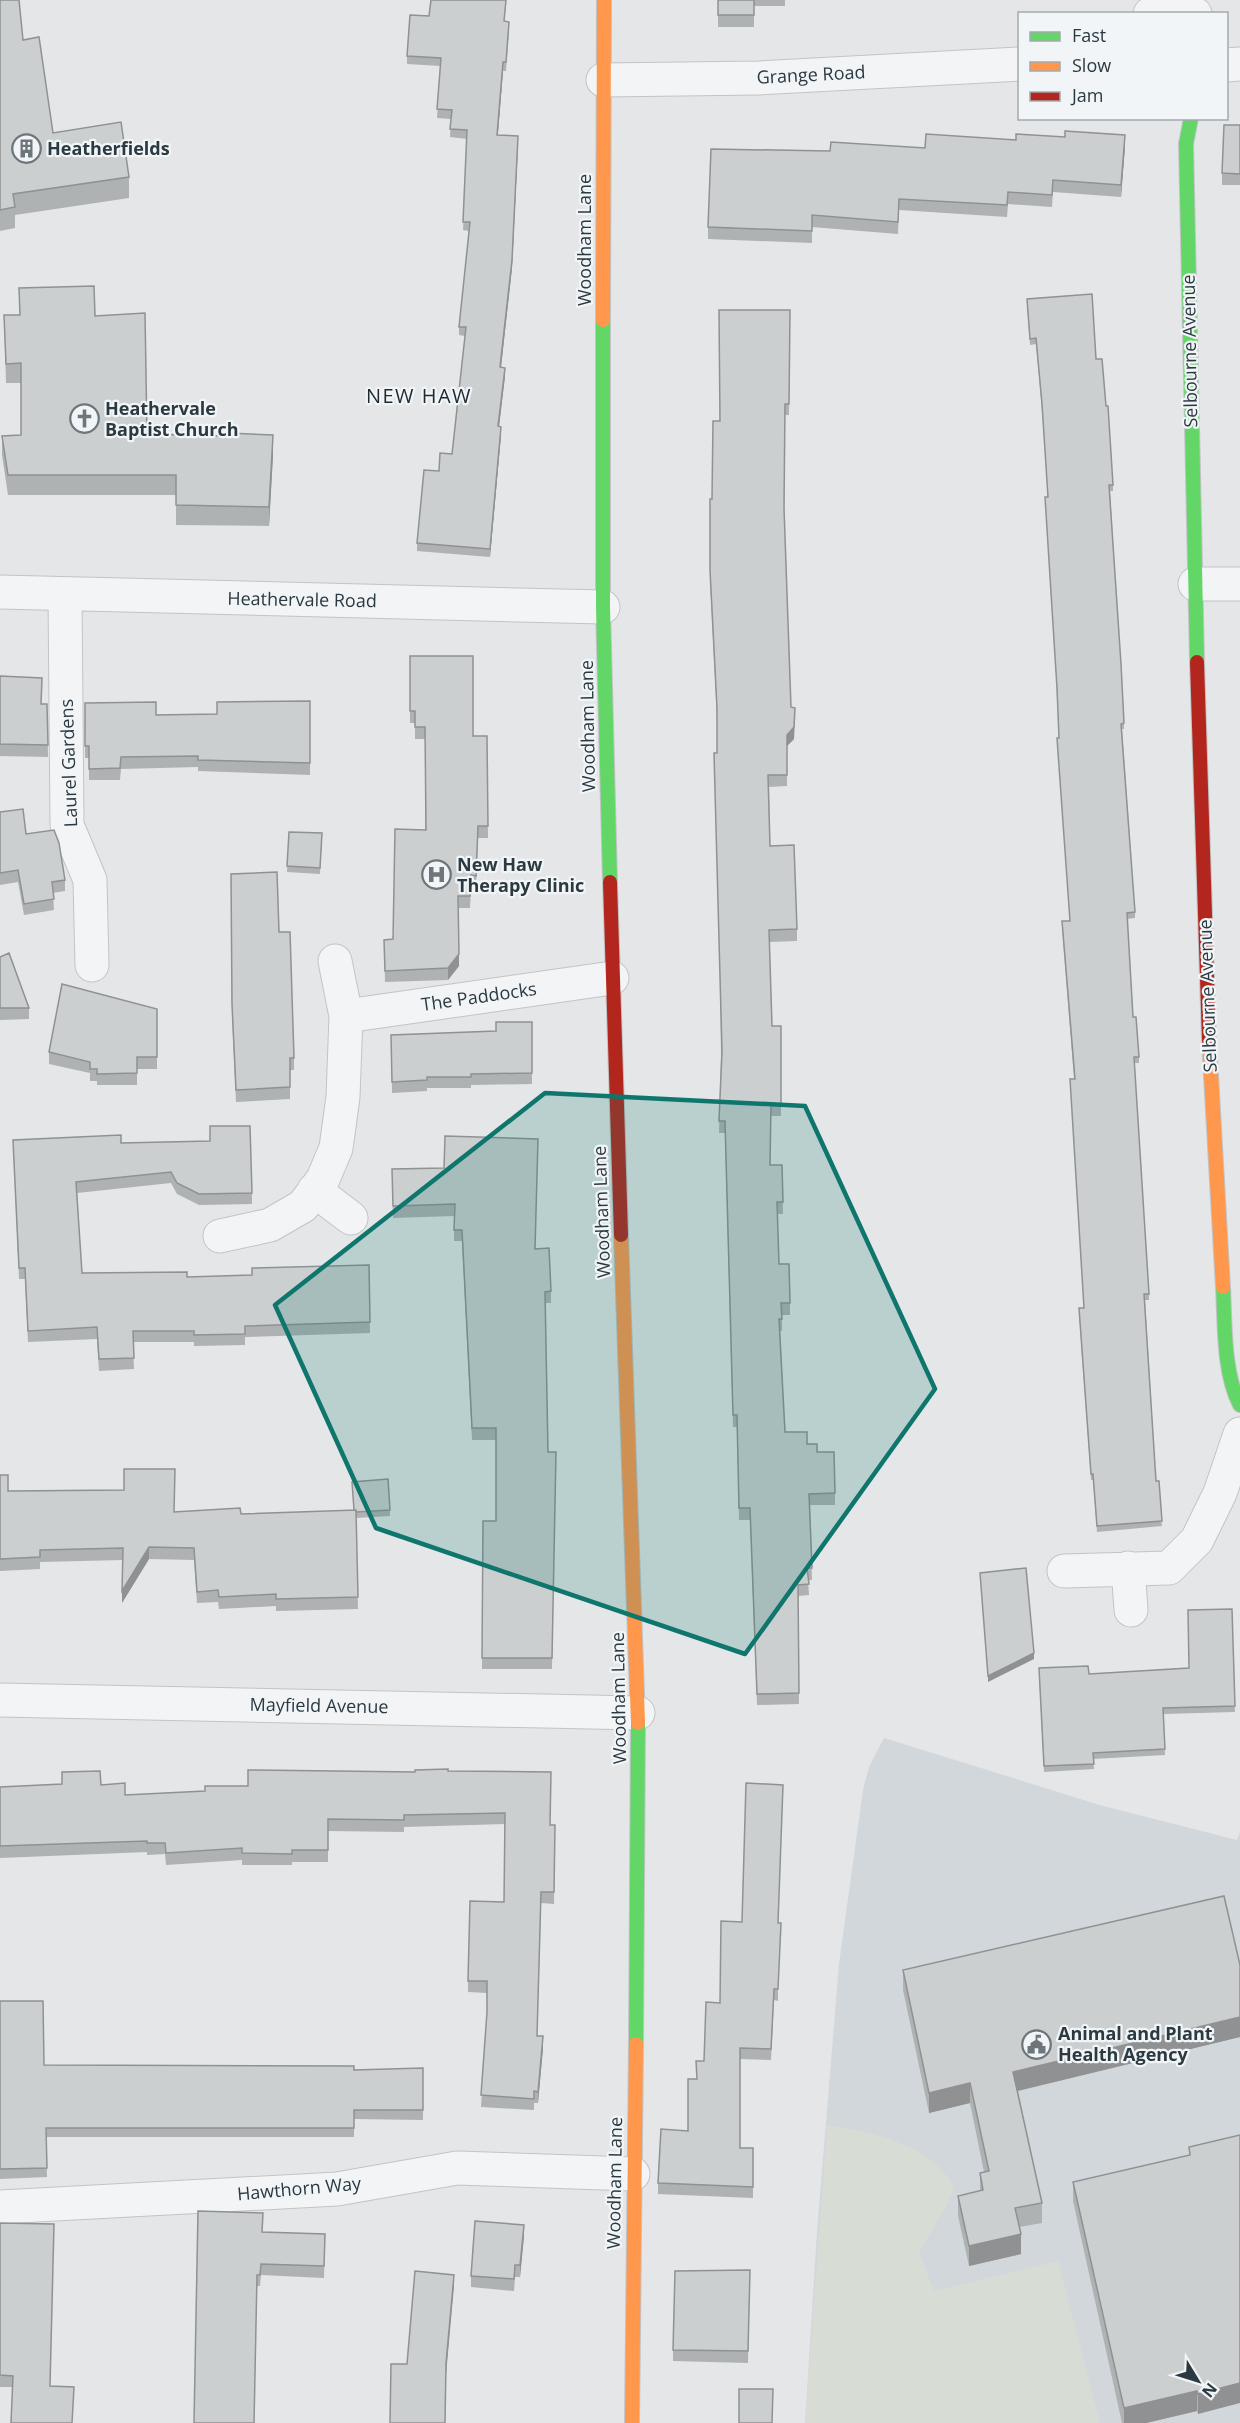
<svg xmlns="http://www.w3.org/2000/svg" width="1240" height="2423" font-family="'Open Sans',sans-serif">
<rect width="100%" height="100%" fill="#e4e6e8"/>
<path fill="#d2d7db" d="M 884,1738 L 1103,1806 L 1237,1840 L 1240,1832 L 1240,2423 L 805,2423 L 817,2232 L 839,1964 L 863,1790 L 869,1767 Z"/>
<path fill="#d7dcd4" d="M 827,2125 C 869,2131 936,2146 954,2188 L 946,2207 L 919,2252 L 934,2291 L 1058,2261 L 1100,2423 L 805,2423 Z"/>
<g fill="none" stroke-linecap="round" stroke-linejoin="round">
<defs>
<path id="street" d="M 1150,14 C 1165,7 1180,7 1195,14
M 1226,65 L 1240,64
M 603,80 L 759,78 L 1020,64
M 1195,584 L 1240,584
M 0,592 L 603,607
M 65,594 L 67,825 L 90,880 L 92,965
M 346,1016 L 612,978
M 314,1190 L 351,1218
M 220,1236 L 270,1225 L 303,1206 L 323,1179 L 336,1148 L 343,1097 L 346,1016 L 335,961
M 1128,1568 L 1131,1610
M 1064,1571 L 1169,1568 L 1197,1540 L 1220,1493 L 1240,1434
M 0,1700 L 638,1713
M 0,2207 L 337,2189 L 457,2168 L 633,2174"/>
<path id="fast" d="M 1191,118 L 1186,144 L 1197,662
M 603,320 L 603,607 L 610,882
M 1223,1287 C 1225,1323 1223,1373 1240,1405
M 636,2044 L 638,1723"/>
<path id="slow" d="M 603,320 L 604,0
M 1209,1040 L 1223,1287
M 621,1235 L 638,1723
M 632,2423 L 636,2044"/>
<path id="jam" d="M 1197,662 L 1209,1040
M 610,882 L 621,1235"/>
</defs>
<use href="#street" stroke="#c2c4c6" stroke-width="35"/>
<use href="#fast" stroke="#c2c4c6" stroke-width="16"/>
<use href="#slow" stroke="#c2c4c6" stroke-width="16"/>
<use href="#jam" stroke="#c2c4c6" stroke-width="16"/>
<use href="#street" stroke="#f3f4f5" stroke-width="33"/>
<use href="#fast" stroke="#63d668" stroke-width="14"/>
<use href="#slow" stroke="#ff974d" stroke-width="14"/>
<use href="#jam" stroke="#b3261e" stroke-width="14"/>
</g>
<path fill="#afb2b3" d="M 0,0 L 23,40 L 53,133 L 129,177 L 129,198 L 15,215 L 15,228 L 0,231 Z
M 718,0 L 785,0 L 785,6 L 754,6 L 754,27 L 718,27 Z
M 429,16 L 505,21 L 509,30 L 506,71 L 503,71 L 498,135 L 518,145 L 512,268 L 501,367 L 505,376 L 499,427 L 501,435 L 490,557 L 417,551 L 417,543 L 439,471 L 452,454 L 465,336 L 459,335 L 459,327 L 469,231 L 463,230 L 467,139 L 450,137 L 451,119 L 437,118 L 441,66 L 407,64 L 407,56 Z
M 1240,125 L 1240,185 L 1222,185 L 1222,173 Z
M 1125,147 L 1121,197 L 1053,192 L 1052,207 L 1008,204 L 1007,217 L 899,210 L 898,234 L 812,227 L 812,243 L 708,239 L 708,227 L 830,151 L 925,148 Z
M 19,288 L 95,316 L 147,434 L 273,455 L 269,526 L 176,525 L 176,495 L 8,495 L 2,455 L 2,436 L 21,435 L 21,383 L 6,383 L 4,315 L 20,315 Z
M 1027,305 L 1096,359 L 1106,406 L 1113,485 L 1113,491 L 1110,491 L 1124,723 L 1124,729 L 1122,729 L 1135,912 L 1135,918 L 1127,919 L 1133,1017 L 1139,1057 L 1139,1063 L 1134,1063 L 1149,1294 L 1149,1300 L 1145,1300 L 1156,1481 L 1162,1526 L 1097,1532 L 1093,1480 L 1091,1480 L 1079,1314 L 1084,1308 L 1074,1079 L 1062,927 L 1062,921 L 1070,921 L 1059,738 L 1048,497 L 1042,410 L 1036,344 L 1030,345 Z
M 790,310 L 789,415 L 785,415 L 784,511 L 791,707 L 795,719 L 794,739 L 787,746 L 787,786 L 769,787 L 770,846 L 797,929 L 797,941 L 769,942 L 772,1026 L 781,1026 L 781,1116 L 771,1116 L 770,1165 L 782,1165 L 783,1214 L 777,1214 L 779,1264 L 790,1303 L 790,1315 L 782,1315 L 782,1331 L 780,1331 L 785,1432 L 807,1444 L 817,1452 L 835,1493 L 835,1505 L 810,1505 L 812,1580 L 808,1580 L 809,1595 L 798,1596 L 799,1704 L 757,1705 L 750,1520 L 739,1520 L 737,1427 L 733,1427 L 725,1133 L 719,1133 L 721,1056 L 717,719 L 710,581 L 710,499 L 712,499 L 720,421 Z
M 410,656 L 473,736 L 487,736 L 488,838 L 478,838 L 476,887 L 471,887 L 470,908 L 458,908 L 459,966 L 448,980 L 385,982 L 384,940 L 393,939 L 425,830 L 425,739 L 415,739 L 415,723 L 410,723 Z
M 0,676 L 41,704 L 47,704 L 48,757 L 0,756 Z
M 310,701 L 310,775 L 198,771 L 198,767 L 121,769 L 120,780 L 89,780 L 89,758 L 85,758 L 85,703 L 156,715 L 217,714 Z
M 0,812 L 65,880 L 65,891 L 53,893 L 54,910 L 24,915 L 18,882 L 0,885 Z
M 289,832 L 322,833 L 320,874 L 287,872 Z
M 231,874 L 279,932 L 294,1058 L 294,1070 L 290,1070 L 290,1099 L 236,1102 L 232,1016 Z
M 0,957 L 29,1008 L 29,1019 L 0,1020 Z
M 157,1009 L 157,1069 L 137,1069 L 137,1085 L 97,1085 L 97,1081 L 90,1081 L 90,1073 L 49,1064 L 49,1052 Z
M 532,1022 L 532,1084 L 471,1085 L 471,1088 L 427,1088 L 427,1091 L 392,1093 L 391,1035 L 496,1031 Z
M 13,1140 L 121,1143 L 252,1193 L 252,1204 L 199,1205 L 177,1194 L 171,1183 L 77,1193 L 82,1273 L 187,1277 L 252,1275 L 369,1265 L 370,1333 L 245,1337 L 245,1345 L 194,1346 L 194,1342 L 133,1342 L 134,1369 L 99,1371 L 97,1339 L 28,1342 L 25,1279 L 19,1279 Z
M 392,1169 L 536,1249 L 551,1291 L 551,1303 L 545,1303 L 548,1452 L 556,1452 L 552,1669 L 482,1669 L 483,1521 L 496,1521 L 496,1440 L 472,1440 L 462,1241 L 454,1241 L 454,1216 L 393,1218 Z
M 0,1475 L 8,1491 L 174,1512 L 241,1514 L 390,1510 L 390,1516 L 356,1518 L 358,1609 L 276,1611 L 276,1606 L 219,1609 L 218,1602 L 197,1603 L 194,1560 L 149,1559 L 122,1603 L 123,1560 L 40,1562 L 40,1569 L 0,1571 Z
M 1232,1609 L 1235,1712 L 1163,1714 L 1165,1755 L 1093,1759 L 1094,1769 L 1044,1772 L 1039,1674 L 1089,1674 L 1189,1668 Z
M 448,1771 L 550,1825 L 555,1825 L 554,1904 L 541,1903 L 537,2036 L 543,2048 L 538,2103 L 534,2103 L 534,2110 L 481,2107 L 487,2014 L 487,1993 L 468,1992 L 468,1981 L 504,1902 L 505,1824 L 404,1827 L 404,1832 L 328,1831 L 328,1862 L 292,1862 L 292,1865 L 242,1865 L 242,1860 L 166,1865 L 165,1854 L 147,1855 L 147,1852 L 0,1858 L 0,1787 L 101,1785 L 125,1795 L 205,1791 L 248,1786 L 415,1772 Z
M 778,1923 L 778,2001 L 774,2000 L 771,2060 L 740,2059 L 740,2148 L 753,2148 L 753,2198 L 658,2194 L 658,2183 L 688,2131 L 697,2079 L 704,2061 Z
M 1240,1965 L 1240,2037 L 1018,2091 L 1042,2203 L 1042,2223 L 1019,2227 L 1021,2254 L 969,2266 L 958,2216 L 958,2196 L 980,2191 L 980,2173 L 984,2172 L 970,2103 L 929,2113 L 903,1990 L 903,1970 Z
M 0,2001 L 44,2065 L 354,2070 L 423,2068 L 423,2120 L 354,2119 L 354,2137 L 46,2137 L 47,2177 L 0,2179 Z
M 1240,2135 L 1198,2414 L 1197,2411 L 1146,2423 L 1122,2423 L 1073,2201 L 1073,2182 L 1189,2156 L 1189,2147 Z
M 0,2223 L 50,2386 L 74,2398 L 12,2387 L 0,2387 Z
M 263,2232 L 325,2234 L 324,2278 L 261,2275 L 260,2286 L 257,2286 L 194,2423 Z
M 524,2236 L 520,2277 L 515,2277 L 514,2291 L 471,2287 L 471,2276 Z
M 750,2270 L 748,2363 L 673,2361 L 673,2350 Z"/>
<path fill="#8f9192" d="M 503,62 L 503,71 L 497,144 L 497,135 Z
M 1125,135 L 1125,147 L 1121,197 L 1121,185 Z
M 518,145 L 512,268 L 500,376 L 500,367 Z
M 505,368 L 505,376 L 498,435 L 498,426 Z
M 501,427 L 501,435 L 490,557 L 490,549 Z
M 273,435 L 273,455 L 269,526 L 269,507 Z
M 795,708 L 794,739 L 787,746 L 787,735 Z
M 459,954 L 459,966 L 448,980 L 448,968 Z
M 149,1547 L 149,1559 L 122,1603 L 122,1591 Z
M 1034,1653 L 1034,1659 L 988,1682 L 988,1676 Z
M 1240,2017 L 1240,2037 L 1013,2092 L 1013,2072 Z
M 543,2036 L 543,2048 L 538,2103 L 538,2092 Z
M 970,2083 L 970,2103 L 929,2113 L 929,2093 Z
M 524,2225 L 524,2236 L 520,2277 L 520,2265 Z
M 1021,2234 L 1021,2254 L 969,2266 L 969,2246 Z
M 454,2275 L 454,2286 L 446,2375 L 446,2363 Z
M 1240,2383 L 1240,2403 L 1198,2414 L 1198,2394 Z
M 1197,2391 L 1197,2411 L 1146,2423 L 1124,2423 L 1124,2408 Z"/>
<path fill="#cccfd0" stroke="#8f9192" stroke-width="1.5" d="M 0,0 L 19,0 L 23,40 L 39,37 L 53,133 L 121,122 L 129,177 L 13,194 L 15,207 L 0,210 Z
M 431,0 L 506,0 L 504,21 L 509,22 L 506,62 L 503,62 L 497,135 L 518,136 L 512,260 L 500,367 L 505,368 L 498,426 L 501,427 L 490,549 L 417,543 L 424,470 L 439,471 L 440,453 L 452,454 L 466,327 L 459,327 L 470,222 L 463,222 L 467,130 L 450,129 L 452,110 L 437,109 L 441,58 L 407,56 L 410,15 L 429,16 Z
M 718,0 L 754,0 L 754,15 L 718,15 Z
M 1224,125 L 1240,125 L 1240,174 L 1222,173 Z
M 1065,131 L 1125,135 L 1121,185 L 1053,180 L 1052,195 L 1008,192 L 1007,205 L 899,199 L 898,222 L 812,215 L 812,231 L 708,227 L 711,149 L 830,151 L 831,142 L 925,148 L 926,134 L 1016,140 L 1016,134 L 1065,137 Z
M 94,286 L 95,316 L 145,313 L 147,434 L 227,436 L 228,433 L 273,435 L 269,507 L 176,505 L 176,475 L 8,475 L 2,436 L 21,435 L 21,363 L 6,364 L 4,315 L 20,315 L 19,288 Z
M 1092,294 L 1096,359 L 1102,359 L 1106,406 L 1108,406 L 1113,485 L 1109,485 L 1121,664 L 1124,723 L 1121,724 L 1135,912 L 1127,913 L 1133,1017 L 1136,1017 L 1139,1057 L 1134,1057 L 1149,1294 L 1144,1294 L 1156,1481 L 1159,1481 L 1162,1521 L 1097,1526 L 1093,1474 L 1091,1474 L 1079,1308 L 1084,1308 L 1070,1079 L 1075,1079 L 1062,921 L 1070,921 L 1057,738 L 1059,738 L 1057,688 L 1045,497 L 1048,497 L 1042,404 L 1036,338 L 1030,339 L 1027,299 Z
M 719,310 L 790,310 L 789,404 L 785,404 L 784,508 L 791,707 L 795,708 L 794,727 L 787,735 L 787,775 L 768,775 L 770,846 L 794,845 L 797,929 L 769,930 L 772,1026 L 781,1026 L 781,1104 L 771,1104 L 770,1165 L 782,1165 L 783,1202 L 777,1202 L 779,1264 L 789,1264 L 790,1303 L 781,1303 L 782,1319 L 779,1319 L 785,1432 L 807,1432 L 807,1444 L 817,1444 L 817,1452 L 834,1452 L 835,1493 L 809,1494 L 812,1568 L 807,1568 L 809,1584 L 798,1585 L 799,1693 L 757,1694 L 750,1508 L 739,1508 L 737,1415 L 733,1415 L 725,1121 L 719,1121 L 722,1051 L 714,753 L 717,753 L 717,708 L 710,570 L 710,499 L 712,499 L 713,421 L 720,421 Z
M 410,656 L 473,656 L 473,736 L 487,736 L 488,826 L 478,826 L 476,876 L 471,875 L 470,896 L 458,896 L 459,954 L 448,968 L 385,971 L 384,940 L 393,939 L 395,829 L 426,830 L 425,727 L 415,727 L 415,711 L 410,711 Z
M 0,676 L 42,678 L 41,704 L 47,704 L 48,745 L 0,744 Z
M 310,701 L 310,763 L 198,760 L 198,756 L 121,757 L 120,768 L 89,769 L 89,746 L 85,746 L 85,703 L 156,702 L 156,715 L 217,714 L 217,702 Z
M 23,809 L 26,834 L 54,830 L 59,843 L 65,880 L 52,882 L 54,899 L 24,904 L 18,870 L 0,873 L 0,812 Z
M 289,832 L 322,833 L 320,868 L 287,866 Z
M 277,872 L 279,932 L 290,932 L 294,1058 L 290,1058 L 290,1087 L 236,1090 L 232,1004 L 231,874 Z
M 9,953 L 29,1008 L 0,1008 L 0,957 Z
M 62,984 L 157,1009 L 157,1057 L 137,1057 L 137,1073 L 97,1074 L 97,1069 L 90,1069 L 90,1062 L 49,1052 Z
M 496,1022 L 532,1022 L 532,1073 L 471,1074 L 471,1077 L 427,1077 L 427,1080 L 392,1082 L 391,1035 L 496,1031 Z
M 210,1126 L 250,1126 L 252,1193 L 199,1194 L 177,1183 L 171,1172 L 76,1182 L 82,1273 L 187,1272 L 187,1277 L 252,1275 L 252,1268 L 369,1265 L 370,1322 L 245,1326 L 245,1334 L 194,1335 L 194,1331 L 133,1331 L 134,1358 L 99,1359 L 97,1327 L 28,1331 L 25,1268 L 19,1268 L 13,1140 L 121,1135 L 121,1143 L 210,1141 Z
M 445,1136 L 538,1139 L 535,1249 L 549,1248 L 551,1291 L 545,1292 L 548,1452 L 556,1452 L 552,1658 L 482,1658 L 483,1521 L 496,1521 L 496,1428 L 472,1428 L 462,1230 L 454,1230 L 455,1204 L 393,1206 L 392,1169 L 444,1168 Z
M 124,1469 L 175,1469 L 174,1512 L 240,1508 L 241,1514 L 356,1510 L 358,1597 L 276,1599 L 276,1594 L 219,1597 L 218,1590 L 197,1592 L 194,1548 L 149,1547 L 122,1591 L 123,1548 L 40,1550 L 40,1557 L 0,1559 L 0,1475 L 8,1475 L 8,1491 L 124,1490 Z
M 388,1479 L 390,1510 L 356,1512 L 356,1510 L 354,1510 L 352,1482 Z
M 1026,1568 L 1034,1653 L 988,1676 L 980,1573 Z
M 1232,1609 L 1235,1706 L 1163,1708 L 1165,1749 L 1093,1753 L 1094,1764 L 1044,1766 L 1039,1668 L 1088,1666 L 1089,1674 L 1189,1668 L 1188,1610 Z
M 448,1769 L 448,1771 L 551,1772 L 550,1825 L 555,1825 L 554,1892 L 541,1892 L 537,2036 L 543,2036 L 538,2092 L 534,2091 L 534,2099 L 481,2095 L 487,2012 L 487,1981 L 468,1981 L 470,1901 L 504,1902 L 505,1813 L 404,1815 L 404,1820 L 328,1819 L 328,1850 L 292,1850 L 292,1854 L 242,1853 L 242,1848 L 166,1853 L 165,1843 L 147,1843 L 147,1841 L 0,1846 L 0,1787 L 62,1784 L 62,1772 L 100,1771 L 101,1785 L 125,1783 L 125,1795 L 205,1791 L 205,1786 L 248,1786 L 248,1770 L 415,1772 L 415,1770 Z
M 746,1783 L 783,1785 L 778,1923 L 781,1923 L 778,1989 L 774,1989 L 771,2049 L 740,2048 L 740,2148 L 753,2148 L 753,2187 L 658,2183 L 661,2129 L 688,2131 L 688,2079 L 697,2079 L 696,2061 L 704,2061 L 706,2002 L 720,2003 L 721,1921 L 742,1922 Z
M 1224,1896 L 1240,1965 L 1240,2017 L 1013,2072 L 1042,2203 L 1015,2208 L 1021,2234 L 969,2246 L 958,2196 L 983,2190 L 980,2173 L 989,2171 L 970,2083 L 929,2093 L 903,1970 Z
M 0,2001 L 43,2001 L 44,2065 L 354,2066 L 354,2070 L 423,2068 L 423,2110 L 354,2110 L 354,2128 L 46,2128 L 47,2168 L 0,2169 Z
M 1240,2135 L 1240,2383 L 1198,2394 L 1197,2391 L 1124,2408 L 1073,2182 L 1190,2155 L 1189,2147 Z
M 198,2211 L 263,2213 L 262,2232 L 325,2234 L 324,2266 L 261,2264 L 260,2275 L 257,2275 L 254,2423 L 194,2423 Z
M 475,2221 L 524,2225 L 520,2265 L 515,2265 L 514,2279 L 471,2276 Z
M 0,2223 L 54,2224 L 50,2386 L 74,2387 L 72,2423 L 11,2423 L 13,2376 L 0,2375 Z
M 750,2270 L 748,2351 L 673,2350 L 675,2271 Z
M 415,2271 L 454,2275 L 446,2363 L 445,2423 L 390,2423 L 391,2364 L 407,2364 Z
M 739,2389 L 773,2389 L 772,2423 L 739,2423 Z"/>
<path fill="#0f766e" fill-opacity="0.2" stroke="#0f766e" stroke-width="4.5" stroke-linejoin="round" d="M 545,1093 L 805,1106 L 935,1389 L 745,1654 L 376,1528 L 275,1305 Z"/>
<defs>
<symbol id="building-ring" viewBox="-11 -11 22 22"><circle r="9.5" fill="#f2f5f7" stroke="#6c767b" stroke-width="1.5"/><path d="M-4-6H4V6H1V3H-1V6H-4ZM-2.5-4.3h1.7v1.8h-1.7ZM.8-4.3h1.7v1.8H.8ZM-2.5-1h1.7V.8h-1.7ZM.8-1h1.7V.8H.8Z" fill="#6c767b"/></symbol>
<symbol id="church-ring" viewBox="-11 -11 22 22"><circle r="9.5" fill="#f2f5f7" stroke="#6c767b" stroke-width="1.5"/><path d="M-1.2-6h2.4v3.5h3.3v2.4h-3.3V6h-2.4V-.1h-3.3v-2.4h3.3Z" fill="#6c767b"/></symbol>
<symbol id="hospital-ring" viewBox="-11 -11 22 22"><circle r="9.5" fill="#f2f5f7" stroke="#6c767b" stroke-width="1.5"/><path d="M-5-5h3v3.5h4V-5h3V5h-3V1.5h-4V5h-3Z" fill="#6c767b"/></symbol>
<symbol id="civic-ring" viewBox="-11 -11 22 22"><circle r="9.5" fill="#f2f5f7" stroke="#6c767b" stroke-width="1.5"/><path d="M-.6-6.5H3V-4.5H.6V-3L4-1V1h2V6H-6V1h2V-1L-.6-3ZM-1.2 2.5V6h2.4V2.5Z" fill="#6c767b"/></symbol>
</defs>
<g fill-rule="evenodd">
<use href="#building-ring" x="10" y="132" width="33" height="33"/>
<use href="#church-ring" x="68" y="402" width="33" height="33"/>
<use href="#hospital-ring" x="420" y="858" width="33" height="33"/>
<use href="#civic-ring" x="1020" y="2028" width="33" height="33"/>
</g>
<g text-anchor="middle" stroke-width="4.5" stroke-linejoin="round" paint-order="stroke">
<g font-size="18" fill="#2b3941" stroke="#f2f5f7">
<text transform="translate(811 75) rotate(-3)" y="6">Grange Road</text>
<text transform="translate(585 240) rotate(-90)" y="6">Woodham Lane</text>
<text transform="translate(1190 351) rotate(-91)" y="6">Selbourne Avenue</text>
<text transform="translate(302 600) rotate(1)" y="6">Heathervale Road</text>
<text transform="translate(588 726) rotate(-91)" y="6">Woodham Lane</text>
<text transform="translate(69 763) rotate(-92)" y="6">Laurel Gardens</text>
<text transform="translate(1208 996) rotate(-92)" y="6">Selbourne Avenue</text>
<text transform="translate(479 997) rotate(-8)" y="6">The Paddocks</text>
<text transform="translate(602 1212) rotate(-92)" y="6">Woodham Lane</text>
<text transform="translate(619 1698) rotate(-91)" y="6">Woodham Lane</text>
<text transform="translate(319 1706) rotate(1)" y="6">Mayfield Avenue</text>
<text transform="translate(615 2183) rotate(-89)" y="6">Woodham Lane</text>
<text transform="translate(299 2189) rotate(-5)" y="6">Hawthorn Way</text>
</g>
<g font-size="18" font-weight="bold" fill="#2b3941" stroke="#f2f5f7" text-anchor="start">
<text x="47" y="155">Heatherfields</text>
<text x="105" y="415">Heathervale<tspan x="105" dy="21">Baptist Church</tspan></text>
<text x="457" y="871">New Haw<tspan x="457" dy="21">Therapy Clinic</tspan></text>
<text x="1058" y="2040">Animal and Plant<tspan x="1058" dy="21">Health Agency</tspan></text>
</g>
<g font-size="20" letter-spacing="1.5" fill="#1d2a32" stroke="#f2f5f7">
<text x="419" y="403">NEW HAW</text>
</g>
</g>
<rect x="1018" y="12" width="210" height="108" fill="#f2f5f7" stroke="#a2aaae" stroke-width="1.5"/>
<rect x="1030" y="32" width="30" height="9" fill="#63d668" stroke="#a2aaae" stroke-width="1.5"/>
<text x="1072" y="42" font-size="18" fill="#2b3941">Fast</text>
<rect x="1030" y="62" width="30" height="9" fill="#ff974d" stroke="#a2aaae" stroke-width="1.5"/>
<text x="1072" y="72" font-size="18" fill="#2b3941">Slow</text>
<rect x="1030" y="92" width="30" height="9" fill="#b3261e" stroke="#a2aaae" stroke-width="1.5"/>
<text x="1072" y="102" font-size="18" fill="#2b3941">Jam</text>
<g transform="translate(1198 2381) rotate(128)" stroke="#f2f5f7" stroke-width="4.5" paint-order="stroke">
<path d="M0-4.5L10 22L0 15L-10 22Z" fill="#2b3941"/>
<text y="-9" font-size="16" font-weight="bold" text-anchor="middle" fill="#2b3941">N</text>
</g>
</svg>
